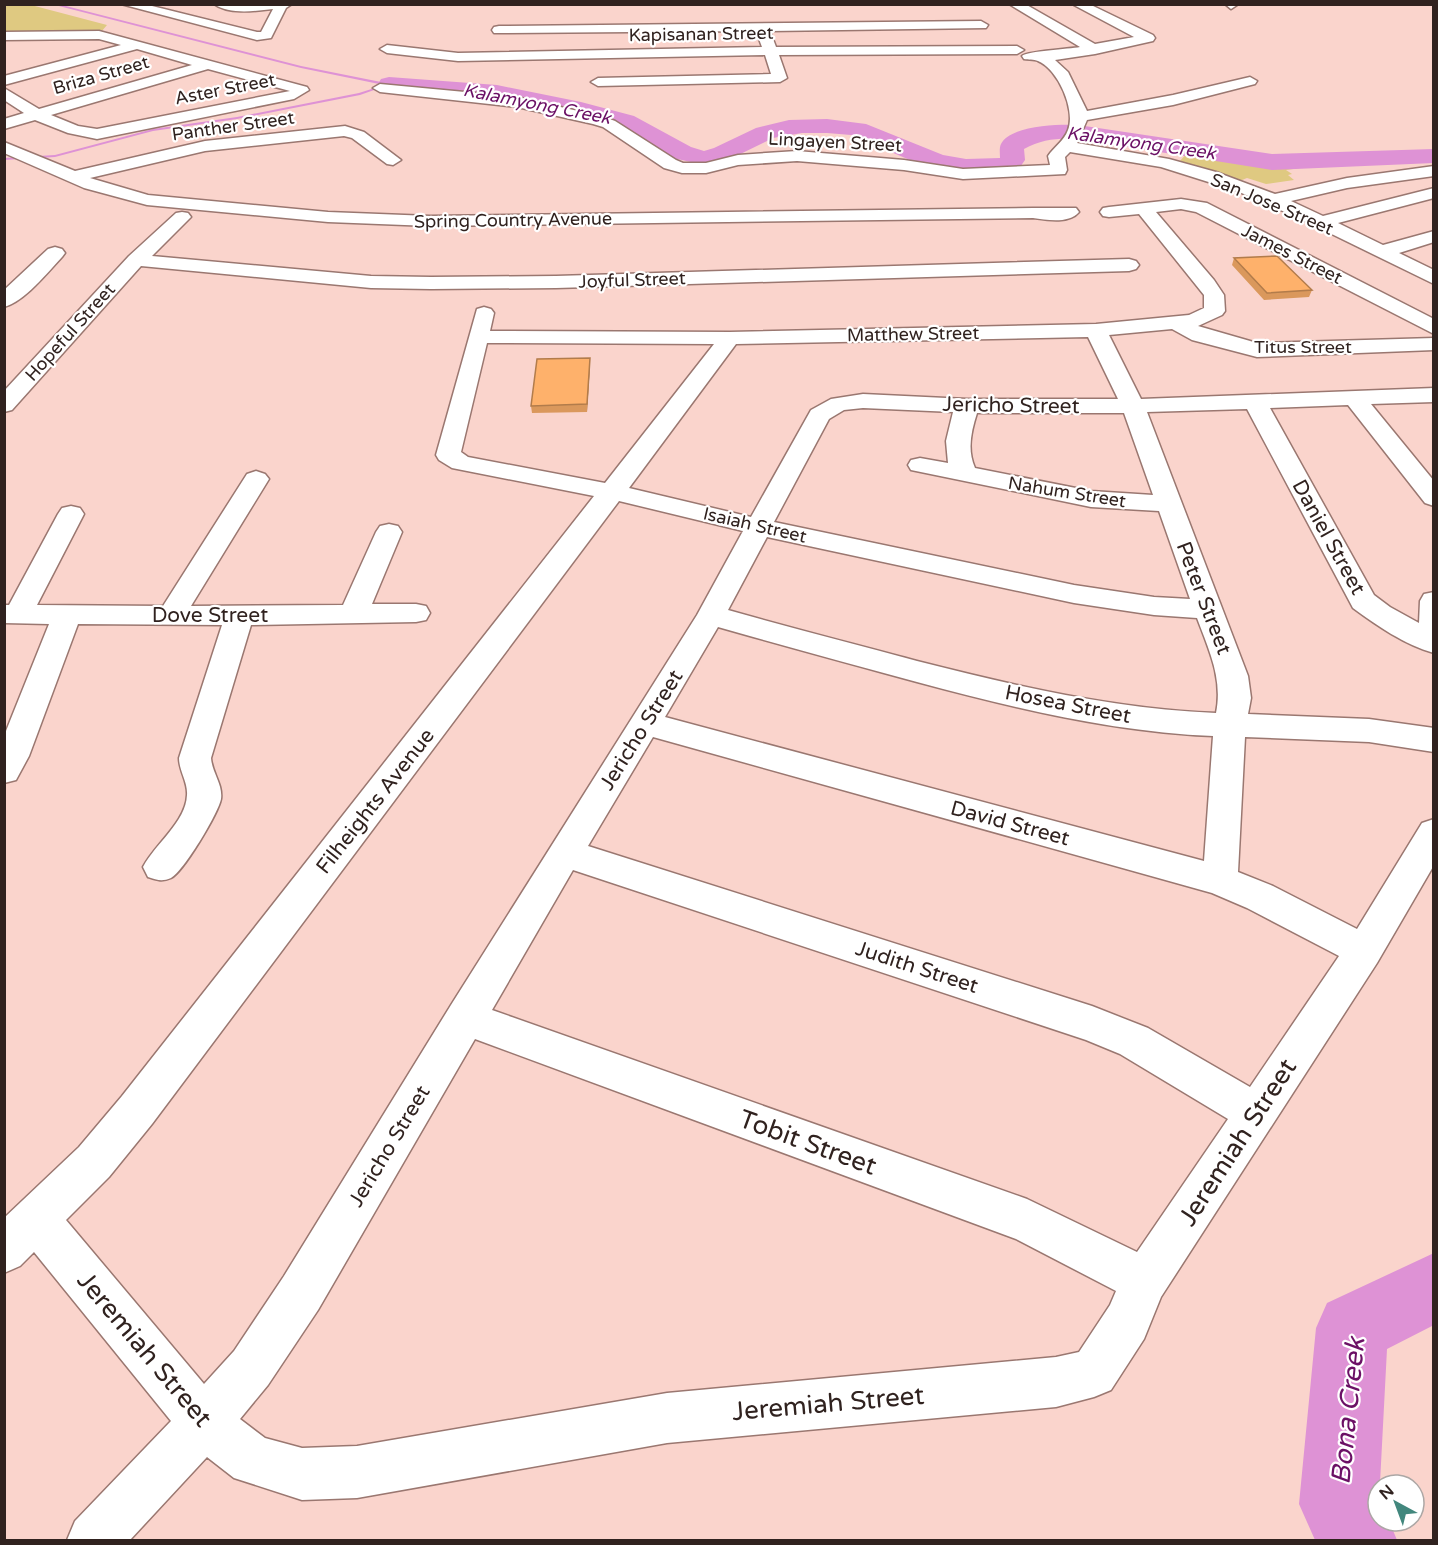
<svg xmlns="http://www.w3.org/2000/svg" width="1438" height="1545" font-family="'Varela Round',sans-serif">
<rect width="100%" height="100%" fill="#fad4cc"/>
<path fill="#dfc981" d="M 5,5 L 31,5 L 107,25 L 101,32 L 5,34 Z
M 1189,151 L 1257,162 L 1310,162 L 1315,166 L 1286,170 L 1292,174 L 1288,175 L 1294,180 L 1266,184 L 1247,178 L 1237,182 L 1179,162 Z"/>
<g fill="none" stroke-linecap="round" stroke-linejoin="round">
<path fill="#de92d5" fill-rule="evenodd" d="M 58,4 L 301,66 L 391,84 L 360,95 L 237,119 L 153,131 L 55,157 L 4,160 L 4,158 L 55,155 L 153,129 L 237,117 L 359,93 L 384,85 L 301,68 L 51,4 Z"/>
<path fill="#de92d5" fill-rule="evenodd" d="M 389,77 L 497,85 L 581,102 L 634,116 L 691,147 L 704,151 L 714,148 L 756,128 L 789,120 L 827,119 L 866,124 L 943,155 L 966,159 L 1000,158 C 1000,154 999,148 1001,144 C 1011,125 1060,124 1078,125 L 1272,154 L 1434,149 L 1434,163 L 1272,170 L 1078,139 C 1058,138 1042,139 1024,149 L 1025,160 L 1018,170 L 979,174 L 952,172 L 917,163 L 851,135 L 827,133 L 802,133 L 773,138 L 726,161 L 704,165 L 673,158 L 617,126 L 579,115 L 497,99 L 381,89 L 378,84 L 381,79 Z
M 1434,1253 L 1434,1325 L 1387,1349 L 1378,1521 L 1389,1521 L 1397,1540 L 1315,1540 L 1299,1504 L 1316,1328 L 1327,1303 Z"/>
<defs>
<path id="minor" d="M 121,4 L 144,4 L 257,32 L 261,32 L 273,9 C 256,11 229,15 214,4 L 292,4 L 286,8 L 271,38 L 257,40 Z
M 1009,4 L 1025,4 L 1095,44 L 1134,37 L 1072,4 L 1089,4 L 1153,35 L 1155,38 L 1153,41 L 1095,54 L 1055,60 L 1068,72 L 1087,111 L 1173,95 L 1250,77 L 1257,81 L 1255,84 L 1173,105 L 1087,120 L 1077,143 L 1169,159 L 1216,172 L 1275,194 L 1347,178 L 1434,166 L 1434,176 L 1347,188 L 1291,201 L 1323,216 L 1434,188 L 1434,198 L 1338,223 L 1383,245 L 1434,231 L 1434,242 L 1399,253 L 1434,270 L 1434,284 L 1301,219 L 1237,191 L 1161,167 L 1070,152 L 1065,157 L 1067,170 L 1065,174 L 963,179 L 904,170 L 797,161 L 738,165 L 706,173 L 682,173 L 664,168 L 603,127 L 593,124 L 517,107 L 380,92 L 373,88 L 380,84 L 517,97 L 604,117 L 615,121 L 676,160 L 683,163 L 706,163 L 738,155 L 797,151 L 904,160 L 963,169 L 1050,165 L 1048,156 C 1054,147 1064,141 1068,130 C 1076,110 1058,69 1038,61 C 1034,59 1028,60 1024,59 L 1022,56 C 1027,51 1069,49 1080,47 Z
M 1225,4 L 1237,4 L 1237,5 L 1231,9 Z
M 981,21 L 988,25 L 986,28 L 770,31 L 776,47 L 1017,46 L 1024,50 L 1017,54 L 779,55 L 787,78 L 780,82 L 598,86 L 591,82 L 598,78 L 771,74 L 765,55 L 458,61 L 387,53 L 380,49 L 387,45 L 458,53 L 762,47 L 756,31 L 494,33 L 492,30 L 494,27 L 499,26 Z
M 99,31 L 307,87 L 309,90 L 294,99 L 97,139 L 68,133 L 35,120 L 4,129 L 4,119 L 24,113 L 4,100 L 4,88 L 39,109 L 192,65 L 137,49 L 4,85 L 4,76 L 121,45 L 99,39 L 4,40 L 4,32 ZM 208,69 L 290,91 L 97,129 L 78,126 L 51,115 Z
M 345,126 L 364,132 L 401,160 L 393,165 L 387,164 L 352,138 L 344,136 L 205,151 L 90,178 L 148,195 L 328,212 L 430,216 L 1033,208 L 1076,208 L 1079,212 C 1069,224 1047,220 1033,218 L 430,226 L 328,222 L 147,205 L 84,188 L 4,153 L 4,142 L 75,171 L 205,141 Z
M 1181,199 L 1207,203 L 1434,319 L 1434,334 L 1196,212 L 1181,209 L 1156,212 L 1214,280 L 1224,295 L 1225,311 L 1222,315 L 1198,326 L 1257,343 L 1434,338 L 1434,350 L 1257,357 L 1192,340 L 1172,329 L 1109,335 L 1141,399 L 1434,388 L 1434,402 L 1371,404 L 1434,481 L 1434,506 L 1425,503 L 1348,405 L 1270,408 L 1374,595 L 1390,607 L 1419,623 L 1420,601 L 1424,594 L 1434,592 L 1434,653 C 1405,645 1376,625 1353,608 L 1247,409 L 1147,412 L 1248,676 L 1251,698 L 1248,714 L 1369,719 L 1434,728 L 1434,752 L 1369,742 L 1245,737 L 1238,872 L 1273,886 L 1357,929 L 1422,823 L 1434,819 L 1434,865 L 1377,963 L 1161,1297 L 1144,1339 L 1111,1390 L 1094,1397 L 1056,1407 L 667,1443 L 357,1498 L 302,1500 L 234,1478 L 207,1457 L 130,1540 L 67,1540 L 75,1521 L 171,1421 L 34,1252 L 20,1266 L 4,1273 L 4,1218 L 79,1147 L 122,1096 L 594,496 L 452,468 L 439,460 L 436,455 L 477,309 L 484,307 L 491,309 L 494,313 L 490,331 L 730,332 L 1096,324 L 1189,315 L 1204,308 L 1204,295 L 1139,214 L 1109,217 L 1103,216 L 1100,212 L 1103,208 L 1109,207 ZM 1088,337 L 1118,399 L 967,399 L 863,394 L 831,399 L 811,410 L 751,517 L 629,488 L 736,344 ZM 487,343 L 714,344 L 605,483 L 468,457 L 461,452 ZM 863,408 L 953,412 L 946,441 L 948,463 L 920,458 L 911,460 L 908,465 L 911,470 L 1091,507 L 1159,511 L 1190,599 L 1154,597 L 1074,585 L 774,522 L 829,419 L 844,410 ZM 977,413 L 1124,413 L 1153,495 L 1091,491 L 975,468 C 967,450 971,432 977,413 ZM 619,501 L 743,531 L 697,615 L 451,1005 L 284,1276 L 234,1351 L 204,1384 L 66,1220 L 109,1177 L 152,1124 ZM 767,537 L 1074,603 L 1154,615 L 1197,618 C 1209,650 1223,679 1216,713 C 1115,709 1015,686 917,661 C 854,644 791,628 728,610 ZM 718,627 C 784,646 851,664 917,682 C 1014,708 1113,732 1213,736 L 1204,861 L 665,717 ZM 653,737 L 1212,893 L 1247,908 L 1339,956 L 1250,1087 L 1148,1028 L 1092,1006 L 588,846 ZM 573,870 L 1086,1040 L 1120,1054 L 1228,1119 L 1137,1252 L 1027,1199 L 492,1010 ZM 475,1039 L 1016,1239 L 1116,1291 L 1110,1305 L 1079,1352 L 1056,1357 L 667,1393 L 357,1446 L 302,1448 L 265,1438 L 240,1419 L 268,1385 L 318,1310 Z
M 182,212 L 188,213 L 191,217 L 152,256 L 371,276 L 431,277 L 556,276 L 1129,259 L 1136,261 L 1139,265 L 1136,269 L 1129,271 L 556,288 L 431,289 L 371,288 L 141,266 L 12,410 L 4,412 L 4,391 L 129,256 L 176,213 Z
M 55,247 L 62,249 L 65,253 L 62,257 C 48,272 24,302 4,307 L 4,290 L 48,249 Z
M 256,471 L 265,474 L 269,479 L 191,606 L 343,605 L 376,532 L 380,526 L 389,524 L 398,526 L 402,532 L 372,604 L 416,604 L 426,606 L 430,613 L 426,620 L 416,622 L 251,625 L 211,758 C 212,773 223,784 221,799 C 218,814 183,872 171,878 C 162,882 157,880 148,877 L 143,867 C 155,844 186,822 187,795 C 188,782 179,771 179,758 L 222,625 L 78,624 L 29,756 L 16,780 L 4,783 L 4,736 L 49,624 L 4,623 L 4,605 L 9,605 L 58,514 L 62,508 L 71,506 L 80,508 L 84,514 L 37,605 L 163,606 L 247,474 Z"/>
</defs>
<use href="#minor" stroke="#9a7770" stroke-width="3"/>
<use href="#minor" fill="#fff" fill-rule="evenodd"/>
</g>
<path fill="#da985c" d="M 1234,258 L 1312,290 L 1309,297 L 1264,300 L 1232,265 Z
M 590,358 L 590,365 L 587,412 L 532,413 L 531,406 Z"/>
<path fill="#b27c4b" d="M 590,358 L 590,365 L 587,412 L 587,404 Z"/>
<path fill="#feb16b" stroke="#b27c4b" stroke-width="1.5" d="M 1277,256 L 1312,290 L 1267,293 L 1234,258 Z
M 590,358 L 587,404 L 531,406 L 537,359 Z"/>
<g text-anchor="middle" stroke-width="4.5" stroke-linejoin="round" paint-order="stroke">
<g font-size="18" fill="#30221f" stroke="#fff">
<text transform="translate(701 34) rotate(-1)" y="6">Kapisanan Street</text>
<text transform="translate(101 75) rotate(-16)" y="6">Briza Street</text>
<text transform="translate(225 89) rotate(-11)" y="6">Aster Street</text>
<text transform="translate(233 126) rotate(-8)" y="6">Panther Street</text>
<text transform="translate(835 142) rotate(3)" y="6">Lingayen Street</text>
<text transform="translate(1272 204) rotate(23)" y="6">San Jose Street</text>
<text transform="translate(513 220) rotate(-1)" y="6">Spring Country Avenue</text>
<text transform="translate(1292 254) rotate(27)" y="6">James Street</text>
<text transform="translate(632 280) rotate(-2)" y="6">Joyful Street</text>
<text transform="translate(70 332) rotate(-48)" y="6">Hopeful Street</text>
<text transform="translate(913 334) rotate(-1)" y="6">Matthew Street</text>
<text x="1303" y="353">Titus Street</text>
<text transform="translate(1067 492) rotate(9)" y="6">Nahum Street</text>
<text transform="translate(755 525) rotate(13)" y="6">Isaiah Street</text>
</g>
<g font-size="18" font-style="italic" fill="#6b1065" stroke="#fff">
<text transform="translate(537 104) rotate(11)" y="6">Kalamyong Creek</text>
<text transform="translate(1141 143) rotate(8)" y="6">Kalamyong Creek</text>
</g>
<g font-size="21" fill="#30221f" stroke="#fff">
<text transform="translate(1011 405) rotate(1)" y="7">Jericho Street</text>
<text transform="translate(1329 537) rotate(61)" y="7">Daniel Street</text>
<text transform="translate(1204 598) rotate(69)" y="7">Peter Street</text>
<text x="210" y="622">Dove Street</text>
<text transform="translate(1068 704) rotate(11)" y="7">Hosea Street</text>
<text transform="translate(641 730) rotate(-58)" y="7">Jericho Street</text>
<text transform="translate(375 801) rotate(-52)" y="7">Filheights Avenue</text>
<text transform="translate(1010 823) rotate(15)" y="7">David Street</text>
<text transform="translate(917 967) rotate(18)" y="7">Judith Street</text>
<text transform="translate(389 1146) rotate(-59)" y="7">Jericho Street</text>
</g>
<g font-size="26" fill="#30221f" stroke="#fff">
<text transform="translate(808 1142) rotate(20)" y="9">Tobit Street</text>
<text transform="translate(1237 1142) rotate(-57)" y="9">Jeremiah Street</text>
<text transform="translate(145 1349) rotate(50)" y="9">Jeremiah Street</text>
<text transform="translate(828 1403) rotate(-5)" y="9">Jeremiah Street</text>
</g>
<g font-size="27" font-style="italic" fill="#6b1065" stroke="#fff">
<text transform="translate(1348 1411) rotate(-84)" y="9">Bona Creek</text>
</g>
</g>
<rect width="1438" height="1545" fill="none" stroke="#30221f" stroke-width="12"/>
<g transform="translate(1396 1503) rotate(319)"><circle r="28" fill="#ffffff" stroke="#aca7a5" stroke-width="1.5"/>
<path d="M0-4.5L10 22L0 15L-10 22Z" fill="#42877d"/>
<text y="-9" font-size="16" font-weight="bold" text-anchor="middle" fill="#30221f">N</text>
</g>
</svg>
